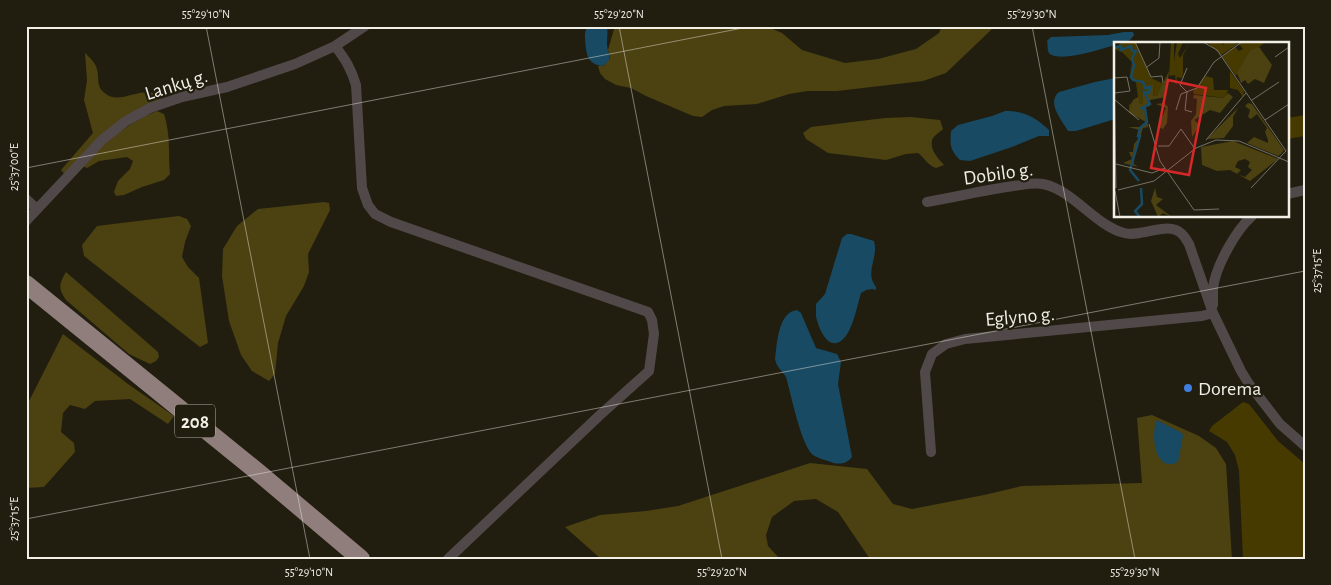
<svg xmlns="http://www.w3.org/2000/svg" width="1331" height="585" font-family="'Alegreya Sans',sans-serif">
<rect width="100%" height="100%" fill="#211e10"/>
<path fill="#463a00" d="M 1305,115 L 1305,136 L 1287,139 L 1287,118 Z
M 1243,402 L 1249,404 L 1278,441 L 1305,464 L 1305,559 L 1243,559 L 1239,471 L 1235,455 L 1227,442 L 1209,431 L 1212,426 Z"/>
<path fill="#4c4110" d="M 615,26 L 766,26 L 782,33 L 802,50 L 845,63 L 878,59 L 916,49 L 939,33 L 942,26 L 992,26 L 991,30 L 946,73 L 923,81 L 837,91 L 808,91 L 789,94 L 757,104 L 724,106 L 712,110 L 702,117 L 693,116 L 646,96 L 631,88 L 616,85 L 605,79 L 600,73 L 598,66 L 603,66 L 610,58 L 608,50 Z
M 85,53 C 90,58 95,62 97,69 C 100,80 95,86 106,94 C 119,104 137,89 153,93 C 154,93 159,96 160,96 L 161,100 L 140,108 L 66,176 L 61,170 L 93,133 L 84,100 L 87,80 Z
M 157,111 L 164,114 C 171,136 168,153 170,174 L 164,180 L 142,187 L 124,195 L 116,196 L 114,192 L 118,181 L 130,169 L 133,161 L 127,157 L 99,161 L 87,168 L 83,166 C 103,143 129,122 157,111 Z
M 911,117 L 940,120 L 943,129 C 940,132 935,135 933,138 C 928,148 938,158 944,165 L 936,168 C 927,165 925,158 918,153 L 906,154 L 886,160 L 828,153 L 806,139 L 803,133 L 811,127 L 885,118 Z
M 324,202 L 329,203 L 330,210 L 308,254 L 309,272 L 304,286 L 286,316 L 278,343 L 275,374 L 269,381 L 252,371 L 241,355 L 229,321 L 222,276 L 223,249 L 237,226 L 258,209 Z
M 179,216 L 187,219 L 191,226 L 185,242 L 182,257 L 188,267 L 199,278 L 208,343 L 200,347 L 84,256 L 82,245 L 97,226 Z
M 66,272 L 158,352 L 159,357 L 156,361 L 150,364 L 129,354 L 66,300 C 58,288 59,284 66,272 Z
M 63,334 L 128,384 L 174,416 L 168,424 L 130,399 L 95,401 L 85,409 L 70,405 L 63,413 L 61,432 L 74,443 L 75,452 L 44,487 L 26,488 L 26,407 Z
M 1152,415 L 1199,436 L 1216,448 L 1226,464 L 1232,559 L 870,559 L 838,512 L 816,499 L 794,501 L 772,517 L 766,535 L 768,546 L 780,559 L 601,559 L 565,527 L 600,515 L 646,511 L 678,506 L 810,463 L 867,469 L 893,504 L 912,509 L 984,495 L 1022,486 L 1142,483 L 1137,418 Z"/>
<path fill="#184a63" d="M 588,26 L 607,26 C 608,32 607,38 607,44 C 607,54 615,59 602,66 C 586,64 586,51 585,38 C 585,32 585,31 588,26 Z
M 1124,32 L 1133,32 L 1134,35 L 1130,40 C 1117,44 1059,65 1049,53 C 1047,50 1048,44 1047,41 L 1051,37 L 1108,35 Z
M 1115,78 L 1115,119 L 1076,131 L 1068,131 C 1062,120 1046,103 1059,92 L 1095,82 Z
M 1005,111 C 1025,111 1035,117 1049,130 L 1049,136 L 1039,136 L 1012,147 L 970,161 L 960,160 C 950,150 950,145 951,131 L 958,125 L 992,116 Z
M 847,234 L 851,234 L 874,241 C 879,258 864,272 876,287 L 876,290 L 872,289 L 866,290 L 861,293 C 857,306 853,331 842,340 C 828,352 818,327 816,316 C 816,312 816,308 816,304 L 825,294 L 842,238 Z
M 797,310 L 801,313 L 816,348 L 837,354 L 841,362 L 838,384 L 852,457 C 847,464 838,465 831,462 C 826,460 817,458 813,455 C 801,445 791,394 786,377 C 782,371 776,366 775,359 C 777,344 778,312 797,310 Z
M 1157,420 L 1182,433 L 1183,436 L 1178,462 C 1155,474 1150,434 1157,420 Z"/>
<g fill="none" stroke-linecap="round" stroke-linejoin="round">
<path stroke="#514949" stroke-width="10" d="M 335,46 C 345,59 351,68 356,85 L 362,188 L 368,205 L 375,214 L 391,222 L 648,312 L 652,320 L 654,334 L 649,371 L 600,415 L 448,559
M 1287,194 L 1305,190
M 26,199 L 37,209
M 927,202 C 956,197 984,190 1013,186 C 1023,185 1033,182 1043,184 C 1052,186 1060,190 1067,195 C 1085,207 1104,228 1124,233 C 1142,238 1168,220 1182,234 C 1185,237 1187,241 1189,244 L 1213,313 L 1241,371 L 1249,384 L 1280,424 L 1305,446
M 26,221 L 102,140 L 126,121 L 150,108 L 182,97 L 227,87 L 295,64 L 335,46 L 365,26
M 1213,305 C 1213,300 1213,294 1213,289 C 1215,267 1236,230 1252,216
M 931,452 L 925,372 L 932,354 L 946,344 L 965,339 L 1202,316 L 1213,313"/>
<path stroke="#907e7c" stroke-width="18" d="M 26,284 L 259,473 L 361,559"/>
</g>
<path fill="none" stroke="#f1efe6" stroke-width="1" stroke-opacity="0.45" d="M 206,26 L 310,559M 619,26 L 722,559M 1032,26 L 1135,559M 26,168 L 753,26M 26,519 L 1305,271"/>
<circle fill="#3f7fe0" stroke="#211e10" stroke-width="2" cx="1188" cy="388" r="5"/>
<g text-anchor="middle" stroke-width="4.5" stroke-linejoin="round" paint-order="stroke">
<rect fill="#211e10" stroke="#b3b0a6" stroke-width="1" x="175" y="404.5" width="40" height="33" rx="4"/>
<g font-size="19" font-weight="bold" fill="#f1efe6">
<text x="195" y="428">208</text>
</g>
<g font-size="20" fill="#f1efe6" stroke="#211e10">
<text transform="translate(176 84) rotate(-17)" y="7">Lankų g.</text>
<text transform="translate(998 173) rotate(-8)" y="7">Dobilo g.</text>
<text transform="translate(1020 316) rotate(-5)" y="7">Eglyno g.</text>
</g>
<g font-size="20" fill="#f1efe6" stroke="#211e10" text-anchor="start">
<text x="1198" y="395">Dorema</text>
</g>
</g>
<g transform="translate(1114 42)">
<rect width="175" height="175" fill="#211e10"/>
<path d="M 57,0 L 60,0 L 60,19 L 63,0 L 69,0 L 64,12 L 66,16 L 76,0 L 69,13 L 69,32 L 68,36 L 63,35 L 62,44 L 61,33 L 55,34 ZM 93,0 L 108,0 L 109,4 L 110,0 L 124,2 L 107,13 ZM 127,0 L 151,0 L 143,7 L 136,8 L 122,34 L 108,15 L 121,5 L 125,9 L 129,7 L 125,2 ZM 7,1 L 21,1 L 37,36 L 50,42 L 43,54 L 39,54 L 40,42 L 34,46 L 34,60 L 15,71 L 15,63 L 24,55 L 22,41 L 16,33 L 18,20 L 8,10 L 0,7 ZM 116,29 L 130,49 L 129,55 L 124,48 L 116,46 ZM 92,34 L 99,36 L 100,48 L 114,48 L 111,56 L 80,52 L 79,49 Z" fill="#463a00"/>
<path d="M 145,5 L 158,23 L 150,41 L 141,37 L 134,42 L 131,38 L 127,41 L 123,31 L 136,8 ZM 55,29 L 52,55 L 36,58 L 36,64 L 32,65 L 34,85 L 29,86 L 20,114 L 20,122 L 24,125 L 9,121 L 18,117 L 15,110 L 19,110 L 20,102 L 26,95 L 23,93 L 26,88 L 14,85 L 27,85 L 32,80 L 15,71 L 19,58 L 24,55 L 26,62 L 29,62 L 29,50 L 35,47 L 24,38 L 33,44 L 40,42 L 39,54 L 43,54 ZM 114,51 L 119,55 L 106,71 L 96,68 L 80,78 L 86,83 L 78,95 L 77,79 L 82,72 L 83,57 L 79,56 L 80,53 L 110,56 ZM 50,61 L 54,65 L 53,81 L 49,87 L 44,85 L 52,66 L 42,62 ZM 134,61 L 138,62 L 170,108 L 167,112 L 164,114 L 133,101 L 140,95 L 154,101 L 154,98 L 151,90 L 153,86 L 143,72 L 137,77 L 134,75 L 136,68 L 131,64 ZM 124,66 L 119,75 L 119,84 L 110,96 L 93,97 ZM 119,99 L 164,117 L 136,139 L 116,128 L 103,129 L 88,123 L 87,105 ZM 131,117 L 136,120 L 134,125 L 138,128 L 131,135 L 123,132 L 127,128 L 121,125 L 124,119 ZM 41,146 L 43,155 L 49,157 L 42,163 L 58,175 L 49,171 L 44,175 L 37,159 Z" fill="#4c4110" fill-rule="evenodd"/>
<path fill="none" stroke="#184a63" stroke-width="2.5" d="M 0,6 L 7,4 L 7,8 L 17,4 L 18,9 L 22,9 L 18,16 L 20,24 L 17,35 L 19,38 L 29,40 L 31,46 L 36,45 L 35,51 L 30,50 L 36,62 L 28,66 L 31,67 L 33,80 L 26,86 L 24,94 L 26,94 L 16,128 L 25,139M 26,175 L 21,169 L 28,162 L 27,146"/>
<path fill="none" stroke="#747266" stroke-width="1" d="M 21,0 L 37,35 L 48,34 L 49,41M 89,0 L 103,8 L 172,109 L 137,146M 161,15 L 175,5M 33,25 L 45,16 L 46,0M 73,26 L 66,43 L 73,50M 0,31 L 2,146M 0,36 L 13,35 L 16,49 L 1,51M 73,50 L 71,68 L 78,70M 1,58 L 25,78M 138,58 L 165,40M 62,68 L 67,52 L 83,46 L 100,20 L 128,0M 151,78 L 175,62M 35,82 L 46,119 L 80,168 L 105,167M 92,98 L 132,51M 44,104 L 55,104 L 67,87 L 81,107M 2,122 L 38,131 L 51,126M 4,148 L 40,139 L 82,106 L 102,98 L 125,99 L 175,120M 1,149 L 6,175"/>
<path fill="#d62828" fill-opacity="0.15" stroke="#d62828" stroke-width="2.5" d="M 54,38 L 92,46 L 75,133 L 37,126 Z"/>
<rect width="175" height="175" fill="none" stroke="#f1efe6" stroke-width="2.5"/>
</g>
<rect width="1331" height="585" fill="none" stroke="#211e10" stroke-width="55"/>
<rect x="28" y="28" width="1276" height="530" fill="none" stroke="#f1efe6" stroke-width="2"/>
<g font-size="12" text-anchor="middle" fill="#f1efe6">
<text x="206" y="18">55°29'10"N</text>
<text x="619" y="18">55°29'20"N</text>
<text x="1032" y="18">55°29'30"N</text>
<text transform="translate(14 167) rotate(-90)" y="4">25°37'00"E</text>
<text transform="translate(1317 271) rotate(-90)" y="4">25°37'15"E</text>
<text transform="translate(14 519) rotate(-90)" y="4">25°37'15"E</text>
<text x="309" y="576">55°29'10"N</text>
<text x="722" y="576">55°29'20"N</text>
<text x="1135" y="576">55°29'30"N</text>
</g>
</svg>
